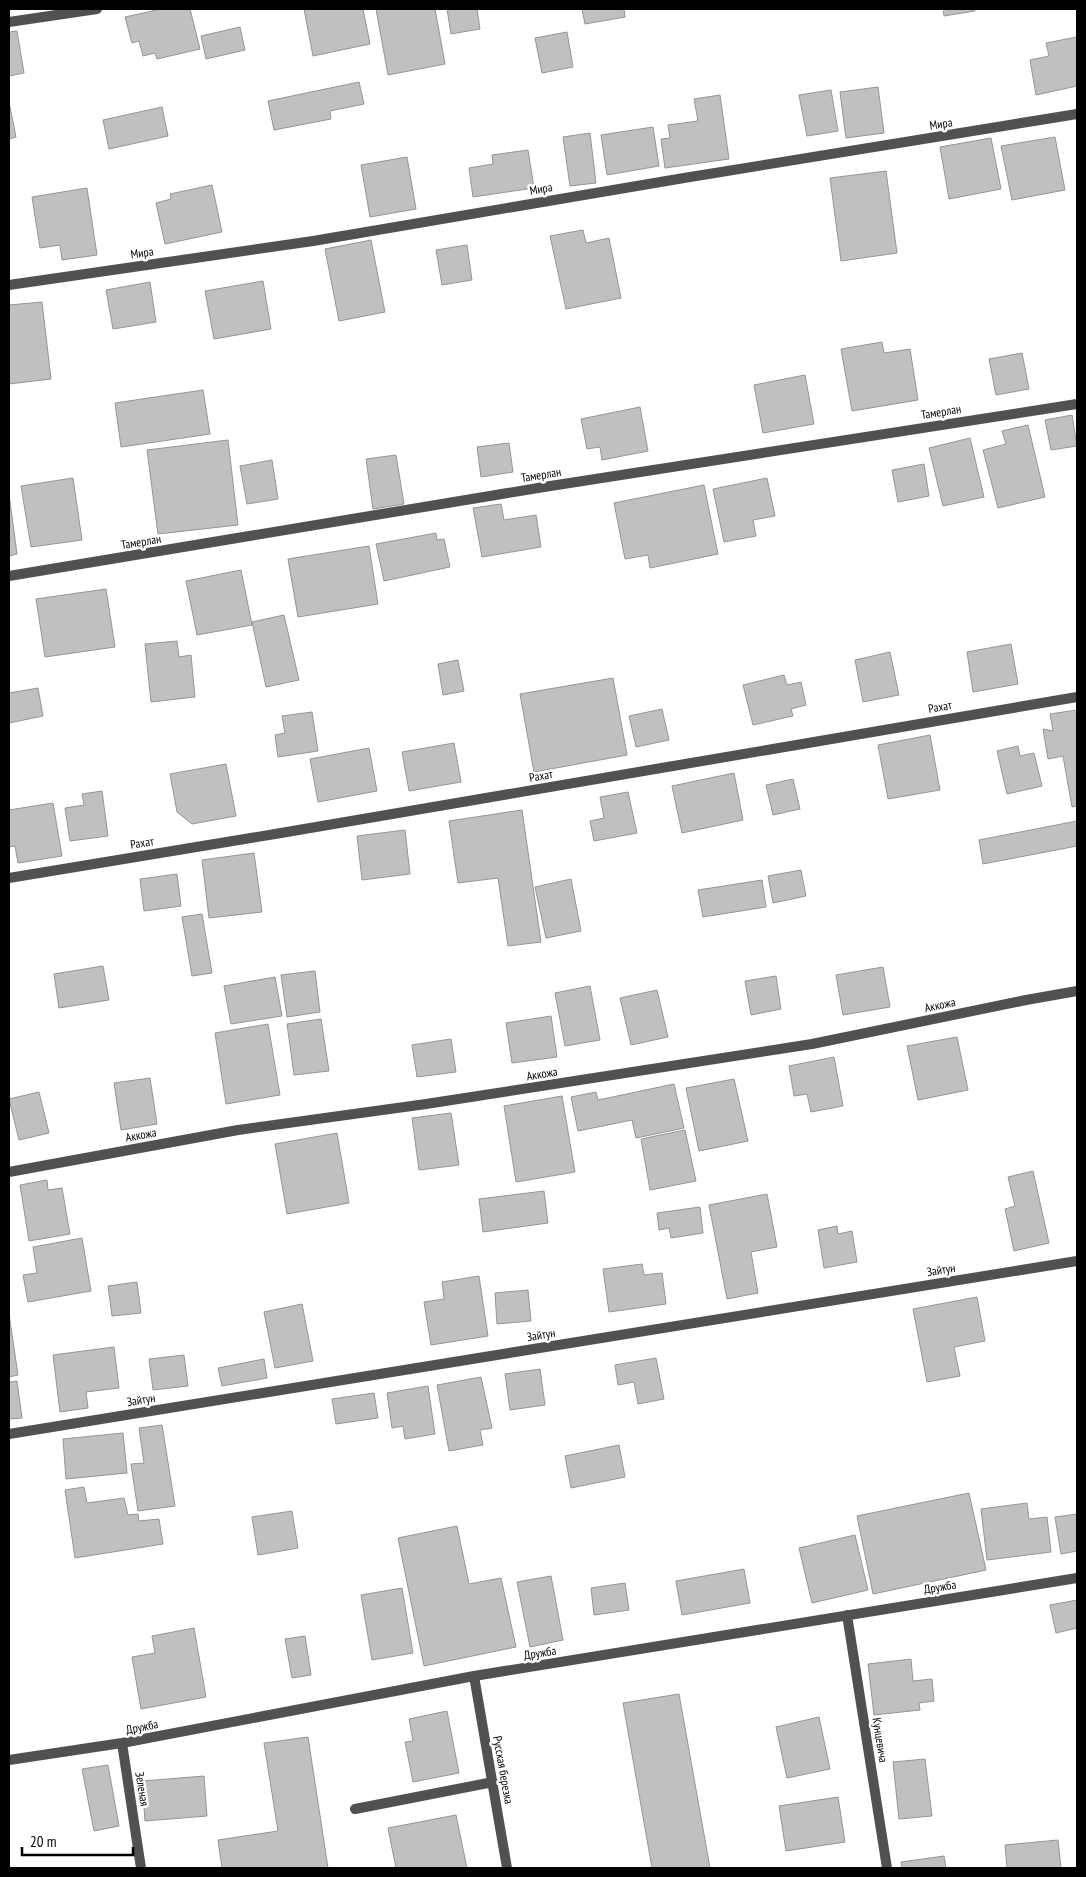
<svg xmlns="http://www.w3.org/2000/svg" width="1086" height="1877" font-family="'PT Sans Narrow',sans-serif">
<rect width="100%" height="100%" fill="#fff"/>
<path fill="#c0c0c0" stroke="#959595" d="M 161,9 L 190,9 L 200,49 L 157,59 L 155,53 L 143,56 L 139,41 L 132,43 L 125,17 Z
M 304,9 L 363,9 L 370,44 L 313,56 Z
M 376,9 L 435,9 L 445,64 L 388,75 Z
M 447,9 L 477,9 L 480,29 L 451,34 Z
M 582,9 L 624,9 L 625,17 L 585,24 Z
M 943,9 L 975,9 L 975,11 L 944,16 Z
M 240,27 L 245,50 L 206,59 L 201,36 Z
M 17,31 L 24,73 L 9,76 L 9,32 Z
M 567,32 L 573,67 L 542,73 L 535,38 Z
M 1077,37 L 1077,86 L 1036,95 L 1030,60 L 1049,56 L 1046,43 Z
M 359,82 L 364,104 L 330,111 L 331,119 L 274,130 L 268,101 Z
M 878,87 L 884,133 L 846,138 L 840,92 Z
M 831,90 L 838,131 L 807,136 L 799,95 Z
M 720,95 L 729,159 L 665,168 L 661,139 L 670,138 L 668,125 L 698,121 L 694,99 Z
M 9,102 L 16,137 L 9,139 Z
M 162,107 L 168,136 L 109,149 L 103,120 Z
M 653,127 L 659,166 L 607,175 L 601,135 Z
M 590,133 L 596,183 L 570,186 L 563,137 Z
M 1055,137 L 1065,190 L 1012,200 L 1001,146 Z
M 991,138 L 1001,189 L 949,199 L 940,147 Z
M 528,150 L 534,188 L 473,197 L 469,168 L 493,164 L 492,155 Z
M 407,157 L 416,209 L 370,217 L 361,165 Z
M 886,171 L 897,253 L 841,261 L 830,178 Z
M 212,185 L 222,232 L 165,244 L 156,203 L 171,199 L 170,194 Z
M 87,188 L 97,255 L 62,260 L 60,245 L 40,248 L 32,197 Z
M 583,230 L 586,243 L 609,238 L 621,298 L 566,309 L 550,236 Z
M 371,240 L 385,312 L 339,321 L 325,249 Z
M 467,245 L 472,280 L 442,285 L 436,250 Z
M 263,281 L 271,329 L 214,339 L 205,291 Z
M 150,282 L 156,322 L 113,329 L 106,290 Z
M 42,302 L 51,379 L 9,384 L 9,305 Z
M 882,342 L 884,353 L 910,349 L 918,400 L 852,411 L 841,349 Z
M 1022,353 L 1029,389 L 996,395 L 989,359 Z
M 805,375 L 814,424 L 763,433 L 754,385 Z
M 203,390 L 210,434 L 121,447 L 115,403 Z
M 640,407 L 648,451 L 602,460 L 600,447 L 587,449 L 581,419 Z
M 1072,415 L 1077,446 L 1051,450 L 1045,420 Z
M 1028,425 L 1045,497 L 998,508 L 983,450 L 1006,444 L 1002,431 Z
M 970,438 L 984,497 L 943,506 L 929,448 Z
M 228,440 L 238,525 L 158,534 L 147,450 Z
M 509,443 L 513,472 L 481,477 L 477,447 Z
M 396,455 L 404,504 L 373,509 L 366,459 Z
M 272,460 L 278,499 L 247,504 L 240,466 Z
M 924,464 L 929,496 L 898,502 L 892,470 Z
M 73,478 L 82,540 L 31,547 L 21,486 Z
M 767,478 L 775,516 L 753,520 L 756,536 L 724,542 L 713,489 Z
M 704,485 L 718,554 L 650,568 L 648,555 L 625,559 L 614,503 Z
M 9,494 L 17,554 L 9,556 Z
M 501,504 L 504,520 L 536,515 L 541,547 L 482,557 L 473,508 Z
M 436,533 L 437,540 L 444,539 L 450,567 L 384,581 L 376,544 Z
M 369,546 L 378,604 L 298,617 L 288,559 Z
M 241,570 L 252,625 L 197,635 L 186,581 Z
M 106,589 L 115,647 L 45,657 L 36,599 Z
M 284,615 L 299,680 L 266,687 L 252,622 Z
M 177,641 L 179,657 L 191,655 L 195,697 L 151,702 L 145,644 Z
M 1011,644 L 1018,684 L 973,692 L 967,652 Z
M 890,652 L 899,695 L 863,702 L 855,660 Z
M 458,660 L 464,691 L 443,695 L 438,664 Z
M 784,675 L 787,685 L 801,682 L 806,705 L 791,709 L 793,716 L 753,725 L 743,685 Z
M 613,678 L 627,755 L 534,772 L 520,694 Z
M 38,688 L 43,716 L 9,723 L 9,693 Z
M 662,709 L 669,740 L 636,747 L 629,716 Z
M 1077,710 L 1077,806 L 1072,807 L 1063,756 L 1048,759 L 1043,729 L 1053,731 L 1050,714 Z
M 312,712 L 318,751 L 278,757 L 275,735 L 285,733 L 282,716 Z
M 930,735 L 940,790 L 888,799 L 878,745 Z
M 454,743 L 461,782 L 409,791 L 402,752 Z
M 1018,746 L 1020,756 L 1034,753 L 1042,786 L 1007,794 L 997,751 Z
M 369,748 L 377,791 L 318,802 L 310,759 Z
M 226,764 L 236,816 L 192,824 L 177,812 L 170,774 Z
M 734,773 L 743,820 L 682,833 L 672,786 Z
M 793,779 L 800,809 L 773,815 L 766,785 Z
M 102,791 L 108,836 L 70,841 L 65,808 L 84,805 L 82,794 Z
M 628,792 L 637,833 L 594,841 L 590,821 L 604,818 L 600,797 Z
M 53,803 L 62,856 L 18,863 L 15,846 L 9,847 L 9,810 Z
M 522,810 L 541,942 L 508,946 L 498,878 L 458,883 L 449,821 Z
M 1077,821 L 1077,846 L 983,864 L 979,840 Z
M 405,830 L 410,874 L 362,880 L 357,836 Z
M 254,853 L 262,912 L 209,918 L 202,860 Z
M 801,870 L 806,896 L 773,903 L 768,876 Z
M 177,874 L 181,906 L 144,911 L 140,879 Z
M 571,879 L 581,931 L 546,938 L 535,887 Z
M 762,880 L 766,907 L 703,917 L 698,890 Z
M 202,914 L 212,973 L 192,976 L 182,917 Z
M 103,966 L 109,1000 L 59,1008 L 54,974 Z
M 883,967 L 890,1007 L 843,1015 L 836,975 Z
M 315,971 L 320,1012 L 287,1017 L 281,975 Z
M 776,976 L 781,1009 L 751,1015 L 745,981 Z
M 275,977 L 282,1016 L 231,1024 L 224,986 Z
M 590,986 L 600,1040 L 565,1046 L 555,993 Z
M 657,990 L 668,1037 L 631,1045 L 620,998 Z
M 551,1016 L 557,1057 L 512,1063 L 506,1023 Z
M 321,1019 L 329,1071 L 294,1075 L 287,1024 Z
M 268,1024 L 280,1095 L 226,1104 L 215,1033 Z
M 957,1037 L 968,1090 L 918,1100 L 907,1046 Z
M 451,1039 L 456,1072 L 417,1077 L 412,1045 Z
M 834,1057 L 843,1106 L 811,1112 L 807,1094 L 794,1096 L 789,1066 Z
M 150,1078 L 157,1124 L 121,1130 L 114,1083 Z
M 734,1079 L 748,1141 L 699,1151 L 686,1088 Z
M 674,1084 L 684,1128 L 636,1138 L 632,1120 L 578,1131 L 571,1097 L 596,1092 L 598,1100 Z
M 39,1092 L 49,1133 L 19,1140 L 9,1099 Z
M 562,1096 L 575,1172 L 516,1182 L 504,1106 Z
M 451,1113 L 459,1165 L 419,1170 L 412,1118 Z
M 685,1130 L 696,1181 L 650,1190 L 641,1139 Z
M 337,1133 L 349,1203 L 287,1214 L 275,1144 Z
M 1033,1171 L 1049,1243 L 1014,1251 L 1005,1209 L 1015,1206 L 1008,1177 Z
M 47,1180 L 48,1190 L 62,1188 L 70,1234 L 29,1241 L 20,1185 Z
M 544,1191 L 548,1223 L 483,1232 L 479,1199 Z
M 767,1194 L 777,1247 L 751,1252 L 758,1293 L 727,1299 L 709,1205 Z
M 700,1207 L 703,1233 L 671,1238 L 669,1228 L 659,1230 L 657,1213 Z
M 837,1226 L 838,1234 L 852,1231 L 857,1262 L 824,1268 L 818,1230 Z
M 82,1238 L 91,1291 L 28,1302 L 23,1275 L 37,1273 L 33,1247 Z
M 642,1264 L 644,1275 L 662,1273 L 666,1304 L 609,1312 L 603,1269 Z
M 479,1276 L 488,1336 L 431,1345 L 424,1302 L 444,1299 L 442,1282 Z
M 137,1282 L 141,1313 L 112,1316 L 108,1286 Z
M 528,1290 L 531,1321 L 497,1324 L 495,1293 Z
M 977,1297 L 985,1341 L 954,1347 L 960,1376 L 927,1382 L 913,1309 Z
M 302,1304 L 313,1361 L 275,1368 L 264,1312 Z
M 9,1314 L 18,1375 L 9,1377 Z
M 114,1347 L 119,1388 L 86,1392 L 88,1408 L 60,1412 L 53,1355 Z
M 184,1355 L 188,1386 L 153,1390 L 149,1359 Z
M 656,1358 L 664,1399 L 638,1404 L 634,1382 L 618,1385 L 615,1365 Z
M 264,1359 L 267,1378 L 222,1386 L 218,1368 Z
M 540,1369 L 545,1405 L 510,1410 L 505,1374 Z
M 481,1377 L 492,1428 L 480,1430 L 483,1445 L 449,1451 L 437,1385 Z
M 17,1381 L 22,1418 L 9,1419 L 9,1382 Z
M 428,1386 L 435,1434 L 405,1439 L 403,1426 L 392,1428 L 387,1393 Z
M 374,1393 L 378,1418 L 336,1424 L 332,1399 Z
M 162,1425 L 175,1506 L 138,1511 L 131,1464 L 144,1463 L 139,1428 Z
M 123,1433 L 127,1473 L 66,1479 L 63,1439 Z
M 619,1445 L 625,1477 L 571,1488 L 565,1456 Z
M 84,1487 L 87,1503 L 124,1498 L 128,1515 L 138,1514 L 139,1521 L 159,1519 L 163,1544 L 75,1558 L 65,1490 Z
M 969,1493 L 986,1570 L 873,1594 L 857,1516 Z
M 1027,1503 L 1029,1519 L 1047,1517 L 1051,1552 L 987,1560 L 981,1509 Z
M 292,1511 L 298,1548 L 258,1555 L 252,1517 Z
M 1077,1514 L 1077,1551 L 1061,1554 L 1055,1517 Z
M 457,1526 L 469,1584 L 501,1578 L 516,1647 L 424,1666 L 398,1538 Z
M 855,1535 L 868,1590 L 812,1603 L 799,1548 Z
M 744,1569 L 750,1603 L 682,1615 L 676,1581 Z
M 551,1576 L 563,1640 L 530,1647 L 517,1582 Z
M 625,1583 L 629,1610 L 594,1615 L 591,1588 Z
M 402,1588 L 413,1653 L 372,1660 L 361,1595 Z
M 1077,1600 L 1077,1628 L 1056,1633 L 1050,1605 Z
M 194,1628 L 206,1697 L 141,1709 L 132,1657 L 155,1653 L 152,1636 Z
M 305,1636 L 311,1675 L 292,1678 L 285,1639 Z
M 911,1659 L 913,1681 L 932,1679 L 934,1701 L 919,1703 L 920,1710 L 874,1715 L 868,1664 Z
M 679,1694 L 710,1868 L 652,1868 L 623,1703 Z
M 447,1711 L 459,1773 L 413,1782 L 405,1742 L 413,1741 L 409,1719 Z
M 819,1717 L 830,1769 L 787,1778 L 776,1727 Z
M 308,1737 L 328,1868 L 222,1868 L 218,1840 L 278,1831 L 264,1743 Z
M 925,1759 L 932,1816 L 899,1819 L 893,1762 Z
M 108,1765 L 119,1826 L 94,1831 L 82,1769 Z
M 204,1776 L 207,1816 L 145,1821 L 142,1781 Z
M 838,1797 L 845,1842 L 786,1851 L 779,1806 Z
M 456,1815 L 467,1868 L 396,1868 L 388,1828 Z
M 1058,1840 L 1061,1868 L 1007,1868 L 1005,1845 Z
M 944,1856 L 946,1868 L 902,1868 L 901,1862 Z"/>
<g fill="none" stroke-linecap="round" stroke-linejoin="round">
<path stroke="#515151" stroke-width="10" d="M 9,22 L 97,9
M 9,285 L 313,241 L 684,178 L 1077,114
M 9,576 L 544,487 L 1077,404
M 9,878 L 275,834 L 1077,697
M 9,1172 L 238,1130 L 426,1104 L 812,1044 L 1026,1000 L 1077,991
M 9,1434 L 1077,1261
M 847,1615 L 887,1868
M 474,1676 L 507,1868
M 122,1743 L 141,1868
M 9,1760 L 122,1743 L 474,1676 L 1077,1578
M 355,1809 L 493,1782"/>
</g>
<g text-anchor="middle" stroke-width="5" stroke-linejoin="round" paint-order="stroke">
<g font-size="12" fill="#000" stroke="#fff">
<text transform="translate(941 124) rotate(-9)" y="4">Мира</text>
<text transform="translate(541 189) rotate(-10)" y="4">Мира</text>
<text transform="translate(142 253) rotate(-8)" y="4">Мира</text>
<text transform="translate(941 412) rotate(-9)" y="4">Тамерлан</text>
<text transform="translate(541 475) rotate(-9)" y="4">Тамерлан</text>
<text transform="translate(141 542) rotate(-9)" y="4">Тамерлан</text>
<text transform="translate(940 707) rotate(-10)" y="4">Рахат</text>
<text transform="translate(541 776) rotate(-10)" y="4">Рахат</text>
<text transform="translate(142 843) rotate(-9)" y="4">Рахат</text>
<text transform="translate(940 1005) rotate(-12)" y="4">Аккожа</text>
<text transform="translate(542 1074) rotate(-9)" y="4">Аккожа</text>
<text transform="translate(141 1135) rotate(-10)" y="4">Аккожа</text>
<text transform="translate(941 1270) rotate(-9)" y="4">Зайтун</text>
<text transform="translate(541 1335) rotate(-9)" y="4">Зайтун</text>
<text transform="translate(141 1400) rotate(-9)" y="4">Зайтун</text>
<text transform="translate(940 1587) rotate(-9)" y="4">Дружба</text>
<text transform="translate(540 1653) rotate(-9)" y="4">Дружба</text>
<text transform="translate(142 1727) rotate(-11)" y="4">Дружба</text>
<text transform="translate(880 1740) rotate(81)" y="4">Кунцевича</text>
<text transform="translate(503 1770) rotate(80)" y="4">Русская березка</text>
<text transform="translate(142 1789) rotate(81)" y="4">Зеленая</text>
</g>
</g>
<rect width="1086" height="1877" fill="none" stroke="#000000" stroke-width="20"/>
<path d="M22 1847v8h111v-8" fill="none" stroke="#000000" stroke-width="2.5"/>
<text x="30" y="1847" font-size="15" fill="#000000" stroke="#ffffff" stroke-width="4" paint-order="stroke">20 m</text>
</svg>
